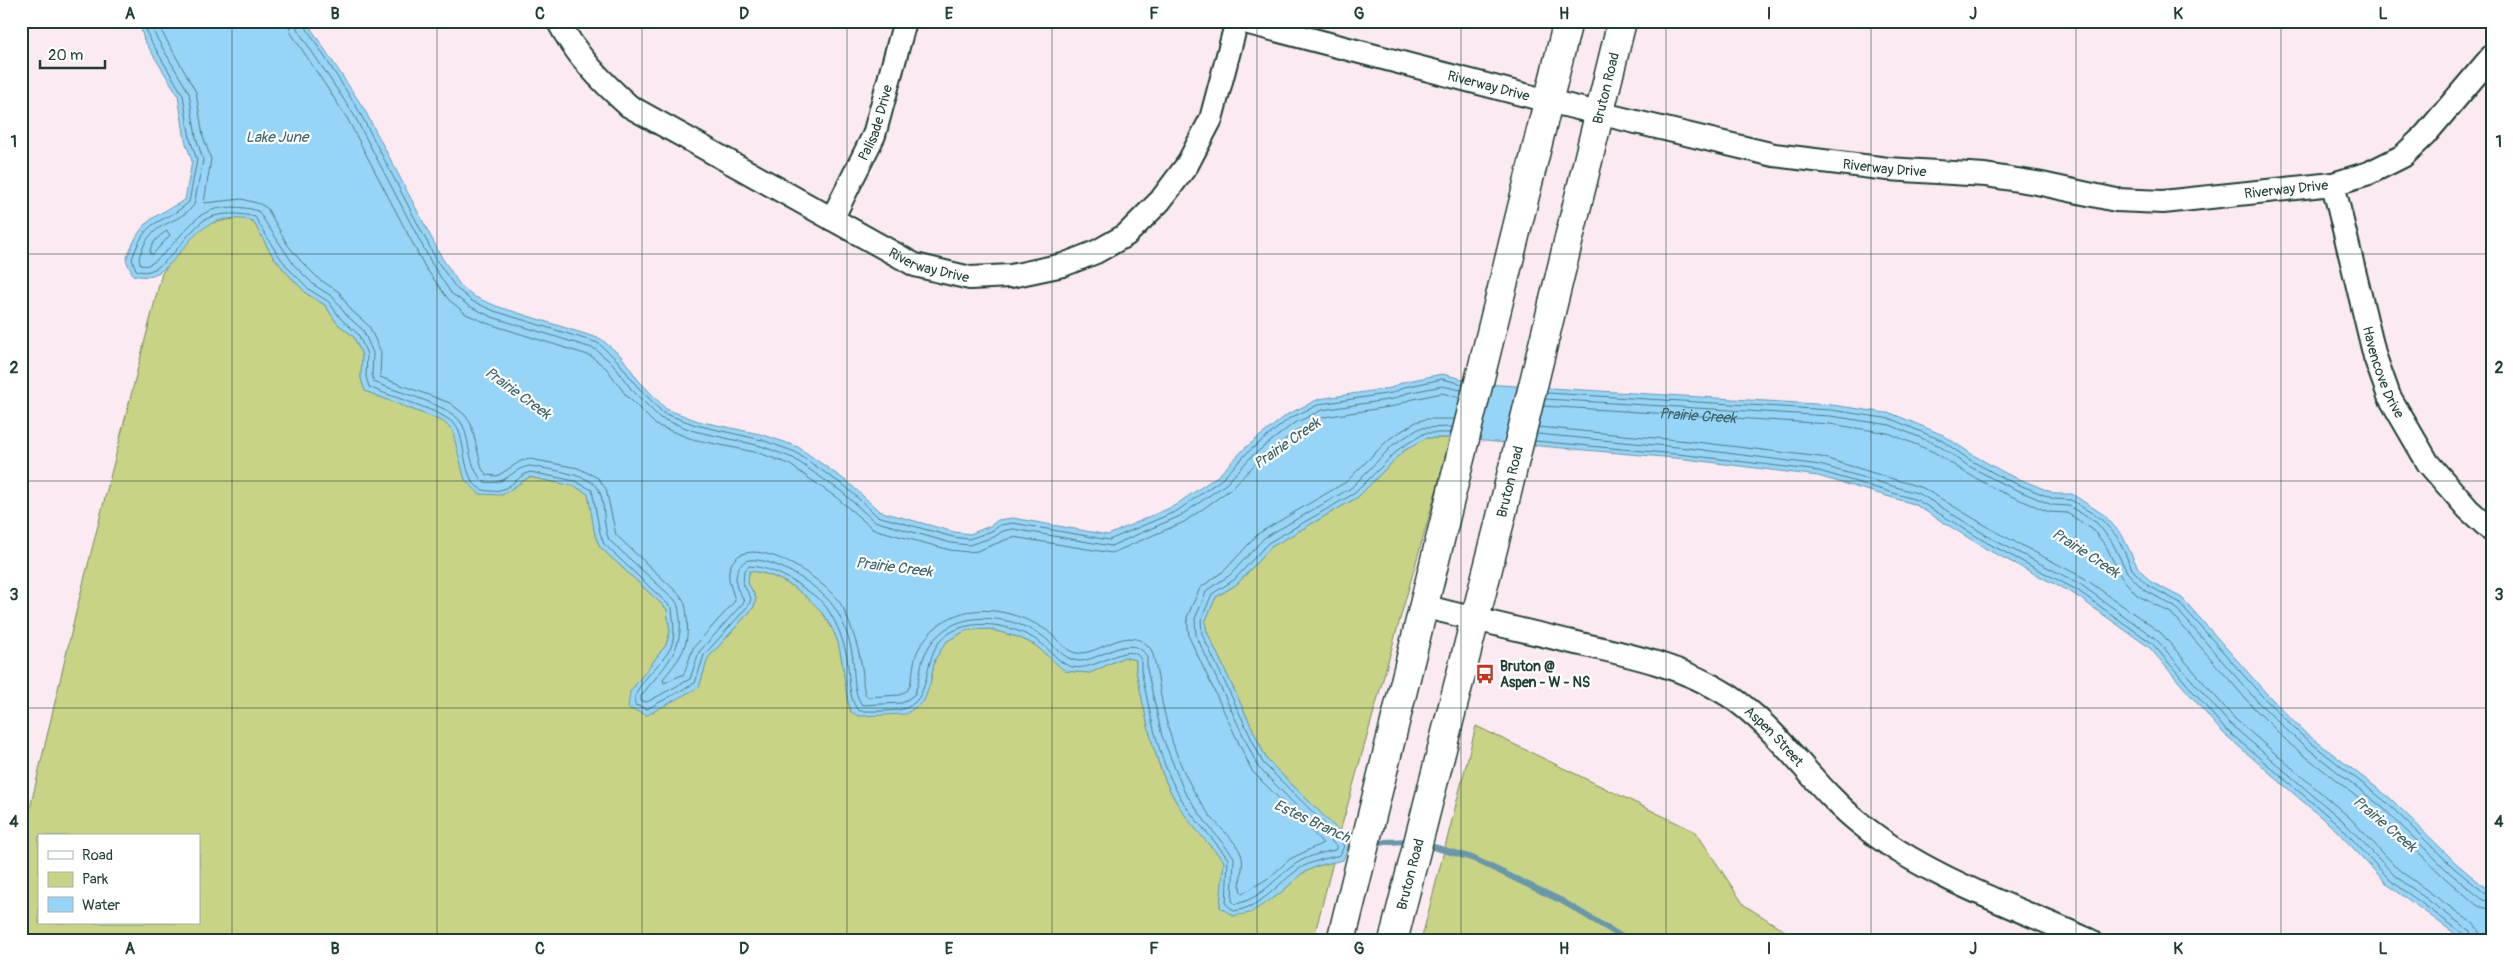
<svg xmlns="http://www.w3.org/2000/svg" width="2513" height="962" font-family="Pangolin,sans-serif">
<rect width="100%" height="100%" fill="#fbeaf2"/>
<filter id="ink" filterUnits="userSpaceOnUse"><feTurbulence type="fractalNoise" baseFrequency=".02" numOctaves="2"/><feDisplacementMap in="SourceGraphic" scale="10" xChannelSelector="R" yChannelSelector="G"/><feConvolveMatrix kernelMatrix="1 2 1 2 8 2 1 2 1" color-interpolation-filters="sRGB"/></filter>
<g filter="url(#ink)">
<path fill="#c8d386" stroke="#74885d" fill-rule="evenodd" d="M 240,218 L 253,221 L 272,255 L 286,272 L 307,294 L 325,305 L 337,323 L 354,337 L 362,355 L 361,378 L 365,391 L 442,421 L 453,429 L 465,480 L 502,495 L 529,477 L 574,486 L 589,494 L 595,535 L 600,547 L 667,609 L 670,632 L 666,645 L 630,692 L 699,687 L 708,658 L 754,607 L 756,598 L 748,583 L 749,571 C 766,572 781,579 795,588 C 819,604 836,626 841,656 C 845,675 845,693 851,712 L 930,684 L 935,659 L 947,641 L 967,630 L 989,629 L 1018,637 L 1035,645 L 1066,671 L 1090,673 L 1124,657 L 1136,660 L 1136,670 C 1145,711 1153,761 1174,798 C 1188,821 1206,841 1224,861 L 1220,907 L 1282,892 L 1301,874 L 1317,866 L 1333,862 L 1313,941 L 21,941 L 21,847 L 77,608 L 162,273 L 197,232 L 210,223 ZM 39,836 L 199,836 L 199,923 L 39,923 Z
M 1426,438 L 1451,438 L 1340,832 L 1267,760 L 1207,632 L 1205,622 L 1216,597 L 1237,584 L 1271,547 L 1358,497 L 1402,452 Z
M 1476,726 L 1696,832 L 1744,905 L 1801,941 L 1421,941 Z"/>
<path fill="#97d5f8" stroke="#6798aa" d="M 139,21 L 306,21 L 364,109 L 442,258 L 460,285 L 475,297 L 496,306 L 601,339 L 621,356 L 639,381 L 666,409 L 698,421 L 764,435 L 798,447 L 849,483 L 879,511 L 954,532 L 970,534 L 990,526 L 998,520 L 1013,518 L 1108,535 L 1174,506 L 1219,475 L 1245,448 L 1288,414 L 1319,399 L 1391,388 L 1403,382 L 1442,374 L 1483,384 L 1832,405 L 1893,414 L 1943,435 L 1973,455 L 2007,474 L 2056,494 L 2072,494 L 2104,515 L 2122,535 L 2137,566 L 2151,582 L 2182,598 L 2266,693 L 2303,731 L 2390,798 L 2457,864 L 2492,893 L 2492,941 L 2465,941 L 2387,884 L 2336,830 L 2221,731 L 2149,647 L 2074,594 L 1988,550 L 1914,504 L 1818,476 L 1686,459 L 1451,438 L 1426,438 L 1402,452 L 1358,497 L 1271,547 L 1237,584 L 1216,597 L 1205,622 L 1207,632 L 1267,760 L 1340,832 L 1349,845 L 1343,860 L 1317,866 L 1301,874 L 1282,892 L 1250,913 L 1233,916 L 1220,907 L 1224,861 C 1206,841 1187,821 1174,798 C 1153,760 1145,712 1136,670 L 1136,660 L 1124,657 L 1090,673 L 1065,671 L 1035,645 L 1018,637 L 989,629 L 967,630 L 947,641 L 935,659 L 930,684 L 924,701 L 906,714 L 859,716 L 851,712 C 845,694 845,675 841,656 C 836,626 819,605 795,588 C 781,579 766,572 749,571 L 748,583 L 756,598 L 754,607 L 708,658 L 699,687 L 647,715 L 628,708 L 630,692 L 666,645 L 670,632 L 667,609 L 600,547 L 595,535 L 588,494 L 574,486 L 529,477 L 502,495 L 480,494 L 465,480 L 452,429 L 442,421 L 365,391 L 361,378 L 362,355 L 354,337 L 337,323 L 325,305 L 307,294 L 286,272 L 272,255 L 253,221 C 181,203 184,288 133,275 L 126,260 C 141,220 150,219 185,200 L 192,161 L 185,140 L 178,95 L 144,40 Z"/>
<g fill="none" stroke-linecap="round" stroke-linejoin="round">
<g stroke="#4f7a82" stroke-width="1">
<path d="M 144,21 L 149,38 L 183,95 L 190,139 L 197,160 L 189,202 C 160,228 148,213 132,259 L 136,270 C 162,282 185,231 206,219 C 220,212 241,213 255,217 L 276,252 L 289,269 L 310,290 L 329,302 L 341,319 L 358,334 L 367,354 L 366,377 L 369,387 C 390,397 444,410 456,426 C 469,444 458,500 500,490 C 511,488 519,475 530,472 L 575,481 L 592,490 L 600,533 L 604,544 L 672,608 C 673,621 676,634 671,647 C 663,665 631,685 635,705 L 647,709 L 695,683 L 704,655 L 749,605 L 751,598 L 743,584 L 744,571 L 749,566 C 766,567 782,574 796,583 C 808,591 823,600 830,613 C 837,624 843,640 846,653 C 850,667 847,704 860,711 C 871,711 896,712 906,708 C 934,696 921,657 944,637 C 969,616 1012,624 1038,641 C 1048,647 1056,660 1067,665 C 1091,678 1128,637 1141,659 L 1141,670 C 1150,711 1157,757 1179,795 C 1192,819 1213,837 1228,859 L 1226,904 L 1234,911 C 1262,907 1277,884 1299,869 C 1311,861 1325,859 1340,855 L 1344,846 L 1336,835 L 1263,763 L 1202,634 L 1201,620 L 1212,594 L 1234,580 L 1268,543 L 1355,493 L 1400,448 L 1425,433 L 1451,433"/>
<path d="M 151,21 L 155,35 L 189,93 L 196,137 L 203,160 L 194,205 C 178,225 152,221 142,250 C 139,257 138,259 141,265 C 157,272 187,221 205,213 C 220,205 243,206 258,211 L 294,265 L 314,285 L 333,297 L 346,315 L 363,330 L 373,353 L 372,376 L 374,382 C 395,392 455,405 463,426 C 471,445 468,467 484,482 C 507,486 510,469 530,466 C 546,469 592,474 599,490 C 606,506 602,524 609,540 L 675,600 C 679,606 679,612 680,619 C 683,653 660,671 641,696 L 641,701 L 647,702 L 690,679 L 699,652 L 744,602 C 743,597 740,593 737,588 C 734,579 737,562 749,560 C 775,557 823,588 836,610 C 843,621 850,640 852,653 C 855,668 852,692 862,705 L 902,703 L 914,695 C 920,682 919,667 925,654 C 946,608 1004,612 1041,635 C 1053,643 1062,659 1078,661 C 1098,662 1133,630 1147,657 L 1147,669 L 1162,736 L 1184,791 L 1207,824 L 1234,857 L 1232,901 L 1235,904 C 1260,900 1275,878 1294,865 C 1307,856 1321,853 1335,850 L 1337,847 L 1258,767 L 1196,635 L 1195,619 L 1207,590 L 1230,575 L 1264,538 L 1351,488 L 1394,444 L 1420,428 L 1452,427"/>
<path d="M 159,21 L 162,32 L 196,92 L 203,136 L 211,159 L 204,203 L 242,199 L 260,204 L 267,208 L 287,244 L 300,260 L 319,279 L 339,292 L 351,310 L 369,326 L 381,352 L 380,377 L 450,403 L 465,415 L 471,424 L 482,469 L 487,475 L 497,476 L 521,461 L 530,459 L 578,468 L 598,478 L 606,489 L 616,535 L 680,595 C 686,602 686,609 687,618 C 690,647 680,658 663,679 L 664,683 L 684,674 L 693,648 L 735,601 C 732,587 722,572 736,558 C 760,535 834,585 844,610 C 853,631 860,651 863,675 C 863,682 863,691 867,697 L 900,695 L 908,690 C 914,677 912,662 918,650 C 945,600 1000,603 1043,628 C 1054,634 1064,651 1076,653 C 1100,656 1128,622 1150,648 C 1155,654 1160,691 1162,702 C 1171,744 1183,778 1208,813 C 1217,826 1235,839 1241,854 C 1246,866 1236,884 1242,894 L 1270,877 L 1290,859 L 1323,843 L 1252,771 L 1189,637 L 1187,617 L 1200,588 L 1225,570 L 1259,533 L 1346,482 L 1389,439 L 1416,422 L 1426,419 L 1454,419"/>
<path d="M 288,21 L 291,33 L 347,118 L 425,267 L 448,299 L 466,314 L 489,324 L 591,356 L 607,369 L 625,394 L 656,425 L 692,439 L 759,453 L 789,464 L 837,498 L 873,529 L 950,550 L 968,552 L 977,551 L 1013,537 L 1112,553 L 1184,522 L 1231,489 L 1257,462 L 1297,430 L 1324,417 L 1395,406 L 1409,400 L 1442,393 L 1460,398"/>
<path d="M 296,21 L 297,29 L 354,115 L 432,264 L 451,293 L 469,306 L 492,317 L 595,349 L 613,364 L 631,389 L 660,418 L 694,431 L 761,446 L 793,458 L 842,492 L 874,521 L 951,543 L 969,545 L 994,537 L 1003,531 L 1013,529 L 1111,546 L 1180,516 L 1226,484 L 1252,456 L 1293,424 L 1322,410 L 1393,399 L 1407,393 L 1442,386 L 1461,390"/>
<path d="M 302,21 L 359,111 L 437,261 L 456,288 L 472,301 L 494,311 L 598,343 L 617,360 L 636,385 L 663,413 L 696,425 L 762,440 L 795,452 L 846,487 L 877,516 L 953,537 L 969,539 L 992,531 L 1000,525 L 1013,523 L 1109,540 L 1177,511 L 1222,479 L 1248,452 L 1290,418 L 1320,404 L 1392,393 L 1405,387 L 1442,379 L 1463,384"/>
<path d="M 167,231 L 170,235 L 153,254 L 150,254 C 149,244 159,236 167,231 Z"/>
<path d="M 1547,393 L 1831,410 L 1891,419 L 1941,440 L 1970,460 L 2005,479 L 2054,499 L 2071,500 L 2101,519 L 2118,538 L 2132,569 L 2147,585 L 2179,602 L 2262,696 L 2300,734 L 2386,802 L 2454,868 L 2487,895 L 2492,896"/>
<path d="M 1545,399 L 1830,416 L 1890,425 L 1938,445 L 1967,465 L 2003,484 L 2052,505 L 2069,506 L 2097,523 L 2112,542 L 2127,572 L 2143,589 L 2175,607 L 2257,701 L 2296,739 L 2382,807 L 2450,873 L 2483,900 L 2492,903"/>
<path id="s1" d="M 1543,406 L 1830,424 L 1888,433 L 1934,452 L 1963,471 L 1999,491 L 2049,512 L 2067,513 L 2092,529 L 2106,546 L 2121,577 L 2137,595 L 2171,613 L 2252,706 L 2291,745 L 2377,812 L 2445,878 L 2478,906 L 2492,910"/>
<path d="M 1538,427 L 1688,441 L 1821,457 L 1923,488 L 1998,533 L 2084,578 L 2161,633 L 2234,718 L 2349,817 L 2399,870 L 2475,925 L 2479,932 L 2481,941"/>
<path d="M 1537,434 L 1688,448 L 1820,465 L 1920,494 L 1994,540 L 2080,584 L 2156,639 L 2229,723 L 2344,822 L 2394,875 L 2470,931 L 2473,941"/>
<path d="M 1535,441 L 1687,455 L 1819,471 L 1917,500 L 1991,545 L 2077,590 L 2152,643 L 2224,728 L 2340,826 L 2390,880 L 2465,935 L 2467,941"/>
</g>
<path stroke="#6798aa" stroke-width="6" d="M 1423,844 L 1472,858 L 1562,901 L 1629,941
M 1372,846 L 1385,842 L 1411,841"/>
<defs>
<g id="minor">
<path id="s2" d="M 558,21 C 576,55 600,80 629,106 L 915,265 L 970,278 L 1011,276 L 1063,265 L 1096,252 L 1126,235 L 1160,201 L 1187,165 L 1211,119 L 1237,21"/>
<path id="s3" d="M 1241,21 L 1548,101 L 1774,155 L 1888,169 L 1985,175 L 2037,183 L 2116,200 L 2163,202 L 2333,184 L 2369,173 L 2403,156 L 2425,135 L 2492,56"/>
<path id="s4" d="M 2333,184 L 2375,357 L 2389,396 L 2428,463 L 2468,509 L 2492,531"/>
<path id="s5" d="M 832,219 L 874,135 L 905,21"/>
<path id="s6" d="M 1423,606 C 1473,619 1522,630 1572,642 C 1625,654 1681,665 1728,695 C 1780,729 1813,787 1862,825 C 1926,877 2015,907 2091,941"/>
</g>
<g id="secondary">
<path d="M 1341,941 L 1568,21"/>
<path id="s7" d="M 1393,941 L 1500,521 L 1622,21"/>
</g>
</defs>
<use href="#minor" stroke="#1f3d34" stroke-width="26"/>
<use href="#secondary" stroke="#1f3d34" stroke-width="31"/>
<use href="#minor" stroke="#fff" stroke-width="22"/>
<use href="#secondary" stroke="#fff" stroke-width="28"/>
</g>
</g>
<path fill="none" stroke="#1f3d34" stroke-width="1" stroke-opacity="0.55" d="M 232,21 L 232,941M 437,21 L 437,941M 642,21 L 642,941M 847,21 L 847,941M 1052,21 L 1052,941M 1257,21 L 1257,941M 1461,21 L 1461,941M 1666,21 L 1666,941M 1871,21 L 1871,941M 2076,21 L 2076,941M 2281,21 L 2281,941M 21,254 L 2492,254M 21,481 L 2492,481M 21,708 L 2492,708"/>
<defs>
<symbol id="bus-bare" viewBox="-9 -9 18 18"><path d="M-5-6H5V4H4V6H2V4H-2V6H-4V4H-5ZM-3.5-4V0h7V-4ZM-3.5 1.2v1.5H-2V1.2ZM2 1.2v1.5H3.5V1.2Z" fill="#c8321e" stroke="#fff" stroke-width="2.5" paint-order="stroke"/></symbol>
</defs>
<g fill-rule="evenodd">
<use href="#bus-bare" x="1471" y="660" width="28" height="28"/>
</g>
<g text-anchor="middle" stroke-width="4.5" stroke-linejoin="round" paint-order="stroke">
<g font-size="14" fill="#1f3d34" stroke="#fff">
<text dy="5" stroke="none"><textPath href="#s3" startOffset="256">Riverway Drive</textPath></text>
<text dy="5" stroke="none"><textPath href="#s7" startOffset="879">Bruton Road</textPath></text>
<text dy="5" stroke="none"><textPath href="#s5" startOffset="106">Palisade Drive</textPath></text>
<text dy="5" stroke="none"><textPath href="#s3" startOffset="661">Riverway Drive</textPath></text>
<text dy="5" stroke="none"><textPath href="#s3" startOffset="1066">Riverway Drive</textPath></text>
<text dy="5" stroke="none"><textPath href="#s2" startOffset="452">Riverway Drive</textPath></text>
<text dy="5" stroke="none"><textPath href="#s4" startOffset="195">Havencove Drive</textPath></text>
<text dy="5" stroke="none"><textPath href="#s7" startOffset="474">Bruton Road</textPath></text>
<text dy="5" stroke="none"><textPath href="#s6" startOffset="381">Aspen Street</textPath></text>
<text dy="5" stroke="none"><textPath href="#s7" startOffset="69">Bruton Road</textPath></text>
</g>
<g font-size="14" font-weight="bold" fill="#1f3d34" stroke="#fff" text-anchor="start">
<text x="1500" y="671">Bruton @<tspan x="1500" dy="16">Aspen - W - NS</tspan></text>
</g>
<g font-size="15" font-style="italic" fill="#3d6365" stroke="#fff">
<text x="277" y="142">Lake June</text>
<text transform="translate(518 393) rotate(36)" y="5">Prairie Creek</text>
<text dy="5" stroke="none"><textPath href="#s1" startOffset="155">Prairie Creek</textPath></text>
<text transform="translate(1287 443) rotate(-35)" y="5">Prairie Creek</text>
<text transform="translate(2086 553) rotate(33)" y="5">Prairie Creek</text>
<text transform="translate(894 567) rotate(7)" y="5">Prairie Creek</text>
<text transform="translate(1312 821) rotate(25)" y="5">Estes Branch</text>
<text transform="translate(2385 824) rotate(40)" y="5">Prairie Creek</text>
</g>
</g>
<rect width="2513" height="962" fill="none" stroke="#fff" stroke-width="55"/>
<rect x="38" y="834" width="162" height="90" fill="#ffffff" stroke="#a5b1ae"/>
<rect x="48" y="851" width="25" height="8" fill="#ffffff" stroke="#a5b1ae"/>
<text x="82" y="860" font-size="15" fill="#1f3d34">Road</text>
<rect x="48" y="872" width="25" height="15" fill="#c8d386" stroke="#a5b1ae"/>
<text x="82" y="884" font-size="15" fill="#1f3d34">Park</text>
<rect x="48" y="897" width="25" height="15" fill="#97d5f8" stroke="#a5b1ae"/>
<text x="82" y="910" font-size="15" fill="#1f3d34">Water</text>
<path d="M40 60v8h65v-8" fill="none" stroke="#1f3d34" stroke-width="2.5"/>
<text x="48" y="60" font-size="15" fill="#1f3d34" stroke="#ffffff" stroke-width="4" paint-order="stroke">20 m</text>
<rect x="28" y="28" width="2458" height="906" fill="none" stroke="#1f3d34" stroke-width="2"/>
<g font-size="16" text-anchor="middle" font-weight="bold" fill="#1f3d34">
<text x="130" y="19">A</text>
<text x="335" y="19">B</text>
<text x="540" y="19">C</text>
<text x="744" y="19">D</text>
<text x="949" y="19">E</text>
<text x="1154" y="19">F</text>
<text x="1359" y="19">G</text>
<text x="1564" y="19">H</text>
<text x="1769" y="19">I</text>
<text x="1973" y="19">J</text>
<text x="2178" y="19">K</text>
<text x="2383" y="19">L</text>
<text x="14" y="147">1</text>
<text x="2499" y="147">1</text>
<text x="14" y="373">2</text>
<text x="2499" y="373">2</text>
<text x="14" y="600">3</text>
<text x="2499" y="600">3</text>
<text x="14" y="827">4</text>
<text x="2499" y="827">4</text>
<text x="130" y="954">A</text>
<text x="335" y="954">B</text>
<text x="540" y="954">C</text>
<text x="744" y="954">D</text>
<text x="949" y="954">E</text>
<text x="1154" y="954">F</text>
<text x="1359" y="954">G</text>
<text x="1564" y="954">H</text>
<text x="1769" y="954">I</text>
<text x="1973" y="954">J</text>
<text x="2178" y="954">K</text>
<text x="2383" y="954">L</text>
</g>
</svg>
